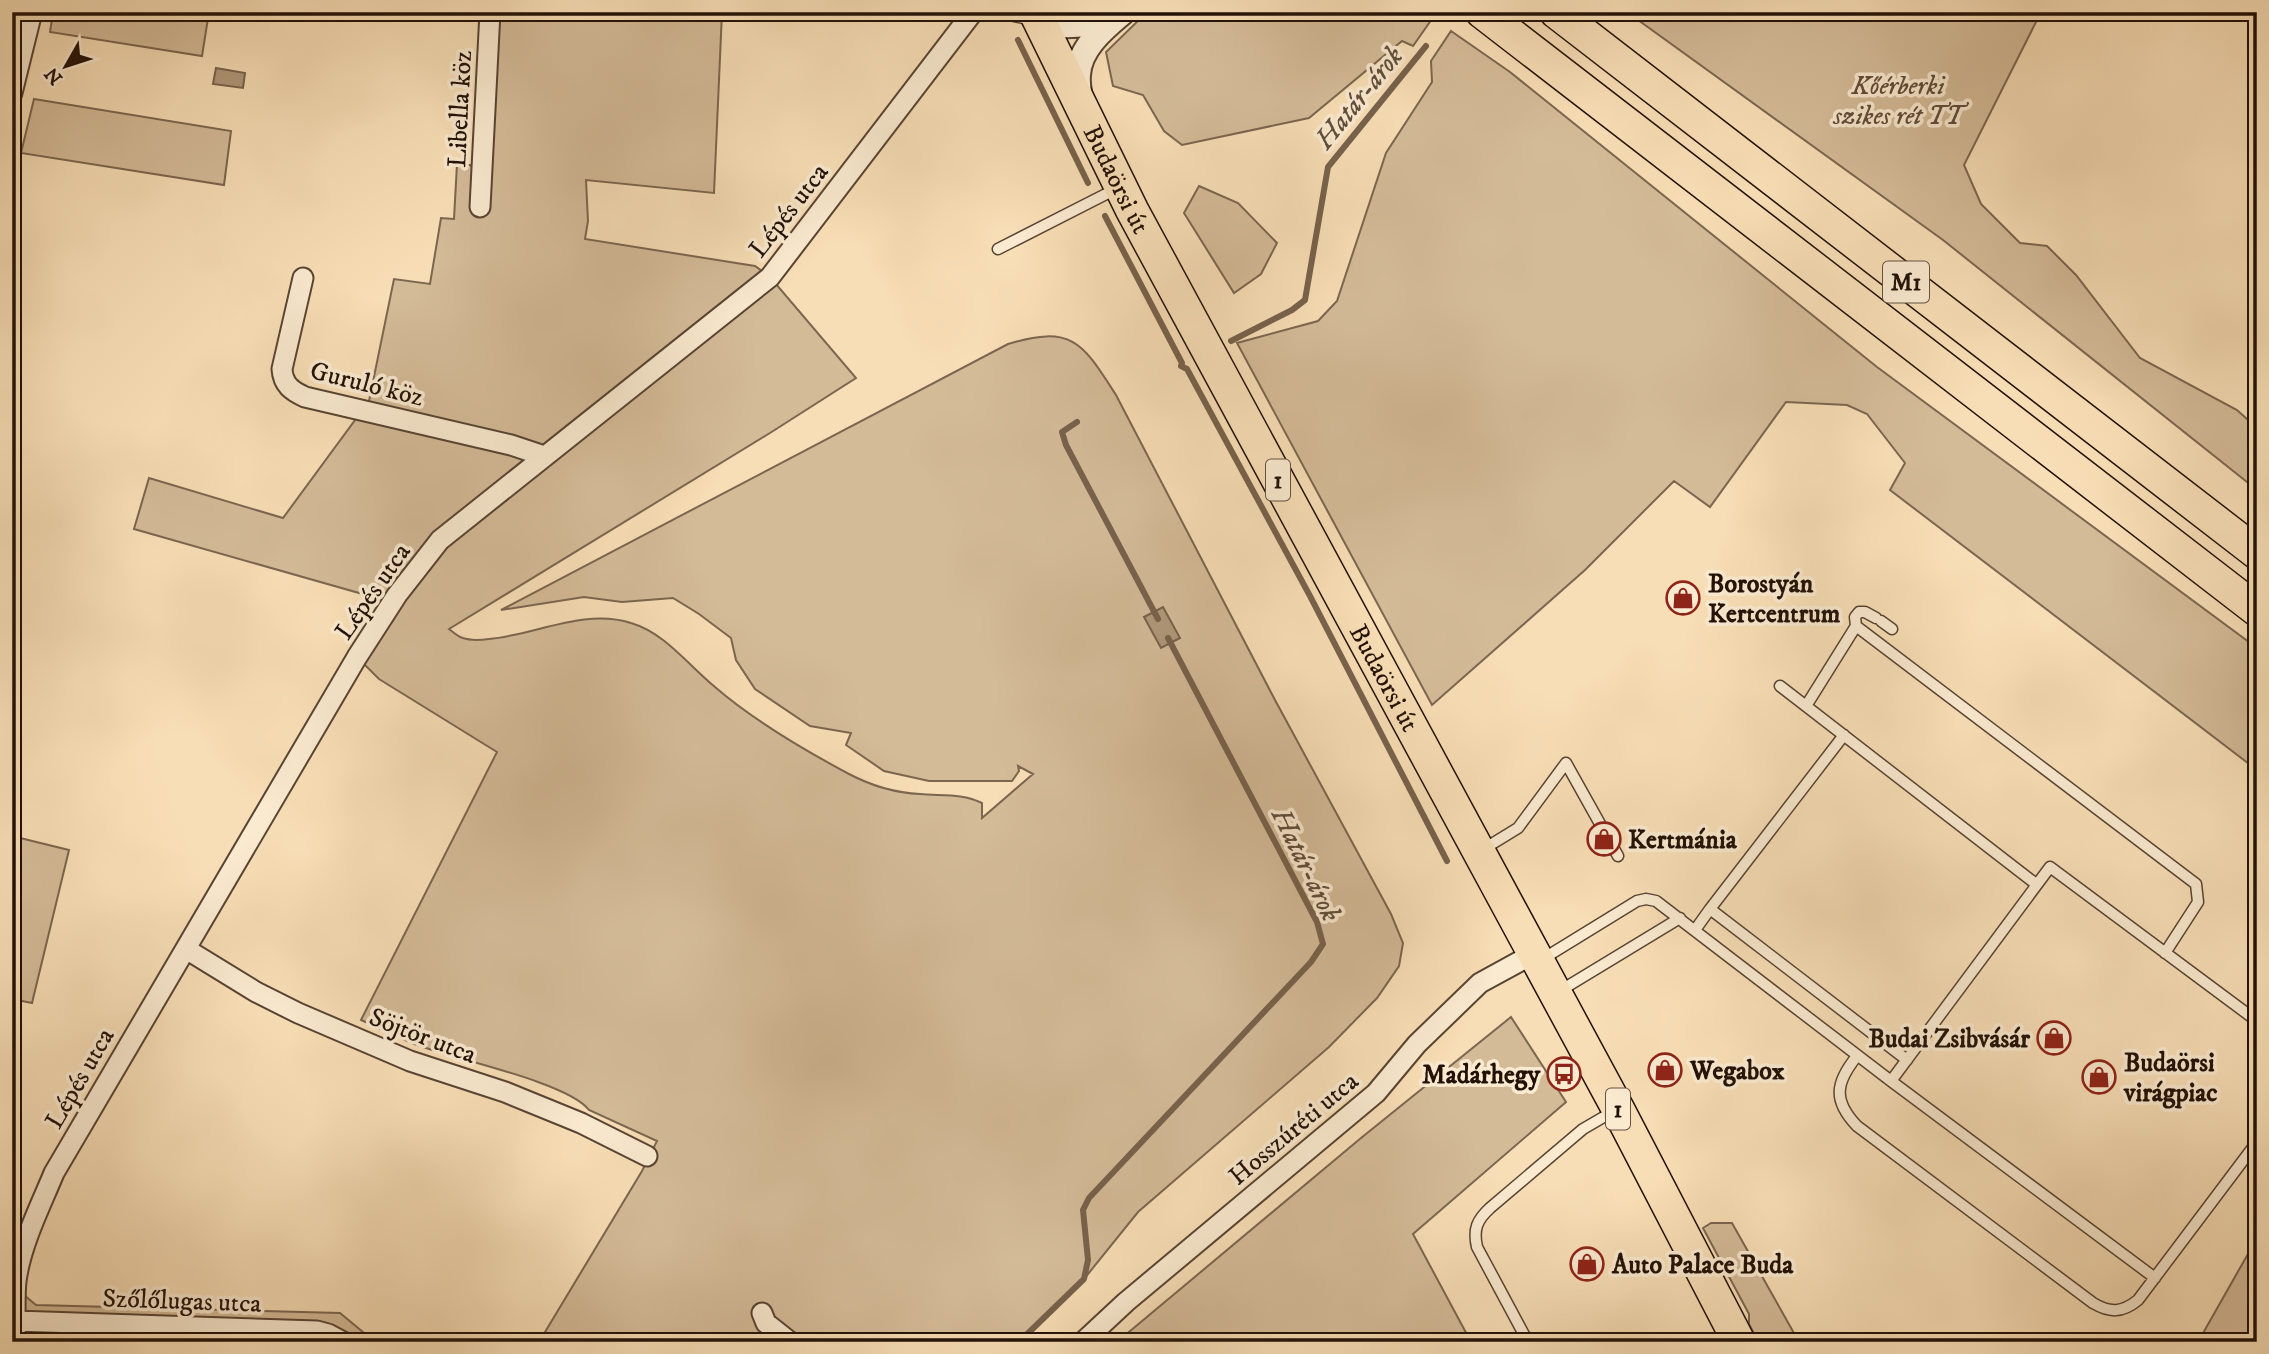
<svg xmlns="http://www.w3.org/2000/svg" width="2269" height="1354" font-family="'IM FELL DW Pica',serif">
<rect width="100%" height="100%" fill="#f8deb6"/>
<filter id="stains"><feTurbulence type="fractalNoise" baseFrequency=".00286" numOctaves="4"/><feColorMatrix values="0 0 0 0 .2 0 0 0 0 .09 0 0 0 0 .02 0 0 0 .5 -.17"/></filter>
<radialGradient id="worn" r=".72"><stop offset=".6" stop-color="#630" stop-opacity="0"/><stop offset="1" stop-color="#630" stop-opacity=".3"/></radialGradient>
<path fill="#d4bb98" stroke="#7b6650" stroke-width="2" d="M 53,12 L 209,12 L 202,56 L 50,32 Z
M 490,12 L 722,12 L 714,193 L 586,180 L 588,221 L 585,239 L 755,266 L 770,277 L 856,378 L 770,433 L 449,629 C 453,632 458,637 463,638 C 471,641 481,640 489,639 C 535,635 584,608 631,623 C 665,633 688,665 715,687 C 753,720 804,750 849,774 C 870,785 896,793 920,794 C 942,796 962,793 982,803 L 982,818 L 1033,774 L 1018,766 L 1019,771 L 1012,781 L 929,781 L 884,771 L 846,745 L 851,733 L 810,726 L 755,689 L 736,660 L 731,638 L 699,614 L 673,598 L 622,602 L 584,597 L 501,610 L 1008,344 C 1073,324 1083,344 1116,395 L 1275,700 L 1391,914 L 1403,943 L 1399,966 L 1377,998 L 1329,1047 L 1138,1212 L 1084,1279 L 1019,1342 L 763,1342 L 760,1340 L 755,1342 L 539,1342 L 642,1171 L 657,1141 L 589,1110 C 569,1083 456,1059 420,1046 C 400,1039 380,1028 361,1020 L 497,752 L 379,679 L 357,657 L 388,607 L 366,595 L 134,529 L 149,478 L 283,518 L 369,401 L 394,279 L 430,284 L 441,218 L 454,219 L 457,164 L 470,165 L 481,174 Z
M 1147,12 L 1428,12 L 1434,16 L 1413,46 L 1402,41 L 1309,118 L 1182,145 L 1164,131 L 1143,95 L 1113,86 L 1106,52 Z
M 1627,12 L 2041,12 L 1964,165 L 1981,204 L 2020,243 L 2047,246 L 2076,275 L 2140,358 L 2237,410 L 2257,428 L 2257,490 L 1943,240 Z
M 1451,31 L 1510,72 L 1877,367 L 2257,648 L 2257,770 L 1890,490 L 1905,463 L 1867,414 L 1847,405 L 1786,402 L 1710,507 L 1674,481 L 1585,570 L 1432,705 L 1237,343 L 1318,321 L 1337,301 L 1386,153 L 1432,82 L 1431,61 Z
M 34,99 L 231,131 L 224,185 L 21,153 Z
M 1199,186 L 1238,203 L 1277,243 L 1261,274 L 1234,293 L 1184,213 Z
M 12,836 L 69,850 L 32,1003 L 12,999 Z
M 1511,1017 L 1566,1102 L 1413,1234 L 1471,1342 L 1117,1342 L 1361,1138 Z
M 1711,1223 L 1732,1223 L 1799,1342 L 1758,1342 L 1749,1324 L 1749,1314 L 1703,1228 Z
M 2257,1238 L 2257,1342 L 2197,1342 L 2198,1342 Z
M 12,1285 L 36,1305 L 340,1313 L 375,1342 L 12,1342 Z"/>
<path fill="#af987a" stroke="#77624c" stroke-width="2" d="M 216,68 L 245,73 L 243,88 L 213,84 Z
M 1163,607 L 1180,638 L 1161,648 L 1144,617 Z"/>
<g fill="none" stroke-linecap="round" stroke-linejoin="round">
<path stroke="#77624c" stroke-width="6" d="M 1018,40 L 1088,183
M 1105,216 L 1182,363 L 1181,366 L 1187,369 L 1310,596 L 1447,861
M 1231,341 L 1292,310 L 1305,300 L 1328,167 L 1426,46
M 1077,422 L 1062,432 L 1066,445 L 1158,619
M 1019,1342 L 1084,1279 L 1088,1260 L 1083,1210 L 1089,1198 L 1311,962 L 1323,944 L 1317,922 L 1168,638"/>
<defs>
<path id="service" d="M 996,12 L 1033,20
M 998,249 L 1116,189
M 1881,621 L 1892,629
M 1856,626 L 1855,617 L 1859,612 L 1865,612 L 1876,618
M 1780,686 L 2036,884
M 1806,706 L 1856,626 L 2196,884 L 2198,902 L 2165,953
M 1482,850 L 1518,828 L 1566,763 L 1618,856
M 1710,909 L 1844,735
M 1695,930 L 1710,909 L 1907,1060
M 1541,960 L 1637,901 L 1646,899 L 1656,901 L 1891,1081 L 2155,1278
M 1558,992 L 1680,918
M 1857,1056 C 1836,1082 1832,1100 1857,1126 L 2093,1303 C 2110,1313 2122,1313 2138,1300 L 2257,1142
M 1891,1081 L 2050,867 L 2257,1021
M 1528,1342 L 1477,1247 C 1473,1229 1477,1220 1490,1208 L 1583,1129 L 1614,1111"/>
<path id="minor" d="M 12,93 L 32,12
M 480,207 L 490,12
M 303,278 L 282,369 C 283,385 292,391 305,397 L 511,445 L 544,456
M 186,949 L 256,992 L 298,1013 L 410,1061 L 505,1092 L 581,1123 L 647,1156
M 762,1313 L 766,1323 L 790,1342
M 16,1321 L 317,1331 L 328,1334 L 343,1342
M 15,1342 C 16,1322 14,1301 16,1281 C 21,1244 40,1207 54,1173 L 357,657 L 397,595 L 440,540 L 770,277 L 973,12
M 1083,1342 L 1126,1302 L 1376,1093 L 1417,1044 L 1480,983 L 1533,954"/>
<path id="tertiary" d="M 1041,23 C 1066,27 1087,26 1112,17
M 1080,98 C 1079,91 1077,83 1078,75 C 1079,48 1104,28 1123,12"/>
<g id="primary">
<path id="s1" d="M 1035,12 L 1132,210 L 1618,1109 L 1739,1342"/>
<path d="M 1482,12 L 2257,610"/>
<path d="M 1556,12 L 2257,553"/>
</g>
</defs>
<use href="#service" stroke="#584433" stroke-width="13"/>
<use href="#minor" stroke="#584433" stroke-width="23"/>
<use href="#tertiary" stroke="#584433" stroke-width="28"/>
<use href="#primary" stroke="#221107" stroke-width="35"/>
<use href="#service" stroke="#faead0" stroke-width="10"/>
<use href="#minor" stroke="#faead0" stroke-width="19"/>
<use href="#tertiary" stroke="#faead0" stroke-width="24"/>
<use href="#primary" stroke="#f8deb6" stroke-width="32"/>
</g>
<defs>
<symbol id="shop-ring" viewBox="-11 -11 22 22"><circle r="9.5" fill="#faead0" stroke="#8f2418" stroke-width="1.5"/><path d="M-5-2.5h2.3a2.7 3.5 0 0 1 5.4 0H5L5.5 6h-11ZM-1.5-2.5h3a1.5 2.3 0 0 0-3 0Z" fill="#8f2418"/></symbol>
<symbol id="bus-ring" viewBox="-11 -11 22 22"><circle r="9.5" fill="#faead0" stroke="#8f2418" stroke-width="1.5"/><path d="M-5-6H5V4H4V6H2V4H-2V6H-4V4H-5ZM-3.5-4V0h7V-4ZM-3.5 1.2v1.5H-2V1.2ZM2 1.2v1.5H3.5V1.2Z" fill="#8f2418"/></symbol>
</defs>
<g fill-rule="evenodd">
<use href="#shop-ring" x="1664" y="579" width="38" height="38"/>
<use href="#shop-ring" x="1585" y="820" width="38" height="38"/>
<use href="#shop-ring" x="2035" y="1019" width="38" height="38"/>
<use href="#shop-ring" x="1646" y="1051" width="38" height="38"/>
<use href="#bus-ring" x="1545" y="1055" width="38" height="38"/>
<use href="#shop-ring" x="2080" y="1058" width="38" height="38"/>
<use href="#shop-ring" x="1568" y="1245" width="38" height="38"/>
</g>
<g text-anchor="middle" stroke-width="7" stroke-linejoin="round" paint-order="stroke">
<g fill="#faead0" stroke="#635243" stroke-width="2">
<rect x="1883" y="261.5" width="46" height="41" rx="5"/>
<rect x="1266" y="459.5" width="24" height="41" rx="5"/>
<rect x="1606" y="1088.5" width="24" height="41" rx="5"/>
</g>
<g font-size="24" font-weight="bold" fill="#221107">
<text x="1906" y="290">M1</text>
<text x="1278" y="488">1</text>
<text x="1618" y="1117">1</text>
</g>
<g font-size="26" font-style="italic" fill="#604c3a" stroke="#faead0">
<text x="1898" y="94">Kőérberki<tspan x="1898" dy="30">szikes rét TT</tspan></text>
</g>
<g font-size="26" fill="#221107" stroke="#faead0">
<text transform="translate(459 109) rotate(-87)" y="9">Libella köz</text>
<text dy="9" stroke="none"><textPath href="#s1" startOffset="186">Budaörsi út</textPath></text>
<text transform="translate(788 210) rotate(-52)" y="9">Lépés utca</text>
<text transform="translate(367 383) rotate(14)" y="9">Guruló köz</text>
<text transform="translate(372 591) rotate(-55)" y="9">Lépés utca</text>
<text dy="9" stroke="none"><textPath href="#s1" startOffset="752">Budaörsi út</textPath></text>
<text transform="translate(423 1035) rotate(21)" y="9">Söjtör utca</text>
<text transform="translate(79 1078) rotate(-60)" y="9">Lépés utca</text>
<text transform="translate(1293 1128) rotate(-40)" y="9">Hosszúréti utca</text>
<text transform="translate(182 1300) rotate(2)" y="9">Szőlőlugas utca</text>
</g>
<g font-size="26" font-weight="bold" fill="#221107" stroke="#faead0" text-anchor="start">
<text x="1708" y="592">Borostyán<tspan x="1708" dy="30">Kertcentrum</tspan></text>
<text x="1628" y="848">Kertmánia</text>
<text x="2030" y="1047" text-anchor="end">Budai Zsibvásár</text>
<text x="2124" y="1071">Budaörsi<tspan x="2124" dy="30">virágpiac</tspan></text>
<text x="1690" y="1079">Wegabox</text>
<text x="1540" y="1083" text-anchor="end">Madárhegy</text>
<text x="1612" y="1273">Auto Palace Buda</text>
</g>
<g font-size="28" font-style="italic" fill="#614e3b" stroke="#faead0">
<text transform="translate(1358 97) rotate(-51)" y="10">Határ-árok</text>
<text transform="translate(1307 864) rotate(64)" y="10">Határ-árok</text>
</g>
</g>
<rect width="2269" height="1354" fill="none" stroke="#f8deb6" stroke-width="42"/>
<rect x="14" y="14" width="2241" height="1326" fill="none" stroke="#221107" stroke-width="3.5"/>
<rect x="21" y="21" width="2227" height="1312" fill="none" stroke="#221107" stroke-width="2"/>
<g transform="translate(66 66) rotate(231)" stroke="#faead0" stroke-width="5" paint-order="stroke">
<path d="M0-5L12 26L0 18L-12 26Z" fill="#221107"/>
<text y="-10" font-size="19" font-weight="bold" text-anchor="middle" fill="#221107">N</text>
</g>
<rect width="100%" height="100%" filter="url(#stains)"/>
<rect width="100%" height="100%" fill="url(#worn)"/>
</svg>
